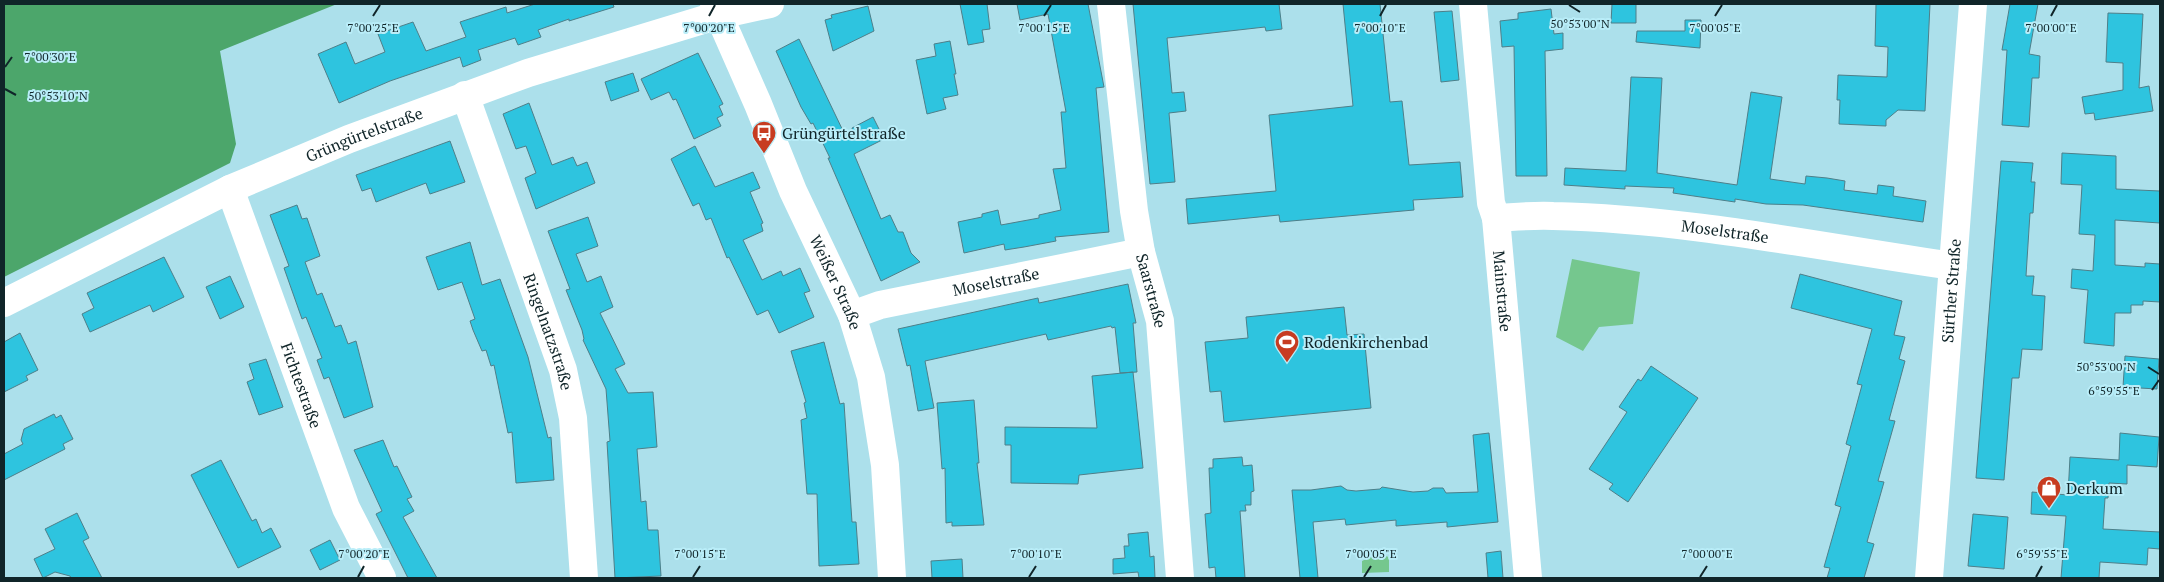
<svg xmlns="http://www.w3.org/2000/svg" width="2164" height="582" font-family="'PT Serif',serif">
<rect width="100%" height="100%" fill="#ace0eb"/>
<path fill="#75c78e" d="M 1572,259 L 1640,272 L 1633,324 L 1599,327 L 1583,351 L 1556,337 Z
M 1377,554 L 1389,557 L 1389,572 L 1362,573 L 1362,561 Z"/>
<path fill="#4ca66b" d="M 4,4 L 337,4 L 220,51 L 236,144 L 230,163 L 4,277 Z"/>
<path fill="#2ec4df" stroke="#4e7f89" d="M 535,4 L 613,4 L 614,7 L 569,21 L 569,19 L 538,30 L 541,37 L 518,45 L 515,38 L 478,50 L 481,60 L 463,67 L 460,57 L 390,81 L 339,103 L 318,54 L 346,42 L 355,64 L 385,52 L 378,34 L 413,22 L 426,51 L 466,37 L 460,22 L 506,7 L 507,13 Z
M 960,4 L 987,4 L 990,29 L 982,30 L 984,42 L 968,45 Z
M 1017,4 L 1088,4 L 1104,87 L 1096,88 L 1109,232 L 1055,237 L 1056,241 L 1024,247 L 1005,250 L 1004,244 L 964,253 L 958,222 L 982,217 L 982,214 L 998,210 L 1001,225 L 1039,218 L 1039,215 L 1061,210 L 1053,169 L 1066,168 L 1061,112 L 1066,112 L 1048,14 L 1020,20 Z
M 1133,4 L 1279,4 L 1282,29 L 1266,31 L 1265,27 L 1167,38 L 1172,93 L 1184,92 L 1186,111 L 1169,113 L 1175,182 L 1150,184 Z
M 1343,4 L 1380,4 L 1390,102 L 1402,101 L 1409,165 L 1460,162 L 1463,197 L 1413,200 L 1414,210 L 1280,222 L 1279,215 L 1188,224 L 1186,199 L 1276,191 L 1269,115 L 1353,106 Z
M 1612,4 L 1636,4 L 1636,23 L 1611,23 Z
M 1876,4 L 1930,4 L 1925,111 L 1898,110 L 1886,120 L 1886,126 L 1839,124 L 1840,100 L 1837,100 L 1838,75 L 1887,77 L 1888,47 L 1875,46 Z
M 2010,4 L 2038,4 L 2029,54 L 2040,56 L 2039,78 L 2032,78 L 2029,127 L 2002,125 L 2007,50 L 2002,50 Z
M 868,6 L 874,31 L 833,51 L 825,20 L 832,18 L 831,15 Z
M 1551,9 L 1554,34 L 1563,33 L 1563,49 L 1545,51 L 1547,176 L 1516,176 L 1514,46 L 1502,47 L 1500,21 L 1518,19 L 1518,13 Z
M 1452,11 L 1459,80 L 1441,82 L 1434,12 Z
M 2108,13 L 2143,14 L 2139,88 L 2149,86 L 2153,111 L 2095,120 L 2094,113 L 2085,114 L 2082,97 L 2123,90 L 2123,63 L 2106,62 Z
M 1685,20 L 1701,20 L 1700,48 L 1636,42 L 1637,31 L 1685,31 Z
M 799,39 L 845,135 L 853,132 L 852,128 L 873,117 L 884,139 L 854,154 L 881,219 L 890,215 L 898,232 L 903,232 L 911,253 L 920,262 L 881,281 L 828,158 L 830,158 L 813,123 L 811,124 L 801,107 L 776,51 Z
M 950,41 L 956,74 L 954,74 L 958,95 L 943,98 L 946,109 L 927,114 L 916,60 L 936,56 L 934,44 Z
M 698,53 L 723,104 L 719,106 L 723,115 L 717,118 L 721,126 L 694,139 L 676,99 L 673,100 L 669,92 L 651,100 L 641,79 Z
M 633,73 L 639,91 L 611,101 L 605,82 Z
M 1631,77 L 1662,78 L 1657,173 L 1737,185 L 1751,92 L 1782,97 L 1770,179 L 1805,184 L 1806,176 L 1827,178 L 1845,181 L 1844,190 L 1877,194 L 1878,185 L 1894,187 L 1893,196 L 1926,201 L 1923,222 L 1803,205 L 1766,204 L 1735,199 L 1735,202 L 1673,193 L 1674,188 L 1625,186 L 1625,189 L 1564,185 L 1565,168 L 1626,171 Z
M 529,103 L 552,165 L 573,157 L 577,166 L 587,162 L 595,183 L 536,209 L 525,178 L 536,173 L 526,146 L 516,149 L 503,114 Z
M 450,141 L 465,182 L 430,194 L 426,183 L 376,202 L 371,188 L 362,191 L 356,175 Z
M 695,146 L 715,187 L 753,172 L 760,188 L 750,192 L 763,223 L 761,224 L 763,231 L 743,240 L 762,280 L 781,271 L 783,276 L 800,268 L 810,291 L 804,293 L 814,317 L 779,333 L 768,310 L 757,315 L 729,257 L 727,258 L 711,218 L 706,220 L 699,203 L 693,206 L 671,159 Z
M 2062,153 L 2116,156 L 2116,189 L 2160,191 L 2160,223 L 2115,220 L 2115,265 L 2145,267 L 2145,263 L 2160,264 L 2160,302 L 2143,301 L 2143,305 L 2131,305 L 2131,313 L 2115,313 L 2114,346 L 2084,343 L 2088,290 L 2071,288 L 2072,269 L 2093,271 L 2095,235 L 2079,234 L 2082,185 L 2061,184 Z
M 2001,161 L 2033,163 L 2031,182 L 2035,182 L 2033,213 L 2030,213 L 2026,276 L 2034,276 L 2032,295 L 2045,296 L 2042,350 L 2022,349 L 2019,378 L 2012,378 L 2004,480 L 1976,478 Z
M 297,205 L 302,219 L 307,218 L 320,256 L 305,262 L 317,295 L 322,293 L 335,327 L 341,325 L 348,344 L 356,341 L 373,407 L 344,418 L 329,377 L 324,379 L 317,360 L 322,358 L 306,317 L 302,319 L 284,268 L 289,266 L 270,215 Z
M 588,217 L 598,246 L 576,254 L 587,282 L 601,276 L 613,307 L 600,313 L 625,364 L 615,369 L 628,393 L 653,392 L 657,447 L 637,449 L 641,502 L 646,501 L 648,530 L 658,530 L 661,576 L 615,578 L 607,442 L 610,441 L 606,389 L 583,340 L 584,339 L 582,330 L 566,290 L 570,289 L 548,231 Z
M 470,242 L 482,285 L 500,279 L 528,357 L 548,438 L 551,437 L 554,480 L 516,483 L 512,432 L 508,433 L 494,365 L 491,366 L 486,350 L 482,351 L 473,330 L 470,321 L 475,319 L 462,282 L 438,290 L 426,257 Z
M 164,257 L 184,297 L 153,312 L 150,305 L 90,332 L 82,314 L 94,308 L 87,293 Z
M 1800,274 L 1902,301 L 1894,335 L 1905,337 L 1899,359 L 1905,361 L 1889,420 L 1895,421 L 1878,481 L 1884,482 L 1867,542 L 1874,544 L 1864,578 L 1827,578 L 1830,568 L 1824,567 L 1841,507 L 1835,505 L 1851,446 L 1846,444 L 1862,385 L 1857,384 L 1872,329 L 1791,308 Z
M 230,276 L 244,307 L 220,319 L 206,287 Z
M 1128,284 L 1136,323 L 1133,323 L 1137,372 L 1120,373 L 1115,327 L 1112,328 L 1111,326 L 1048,340 L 1046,334 L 925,361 L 934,408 L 918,411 L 910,365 L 907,366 L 898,329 L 1038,298 L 1039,303 Z
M 1344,307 L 1347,335 L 1364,334 L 1371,408 L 1224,422 L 1221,391 L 1210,392 L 1205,342 L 1248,338 L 1246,317 Z
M 20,333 L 38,370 L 26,376 L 28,380 L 4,392 L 4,342 Z
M 824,342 L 840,404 L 844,403 L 852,522 L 856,522 L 859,564 L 819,566 L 817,494 L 807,494 L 801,420 L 807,418 L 804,403 L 806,402 L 791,351 Z
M 2125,356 L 2159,359 L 2157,389 L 2123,387 Z
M 266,359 L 283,407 L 259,415 L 247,382 L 254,379 L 249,364 Z
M 1651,366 L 1698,398 L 1628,502 L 1609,489 L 1613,484 L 1589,469 L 1627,412 L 1619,407 L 1638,379 L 1641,381 Z
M 1133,372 L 1143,468 L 1079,475 L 1078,484 L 1011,483 L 1011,445 L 1005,445 L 1005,427 L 1097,428 L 1092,376 Z
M 974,400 L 979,463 L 977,463 L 984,525 L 952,526 L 952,522 L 946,523 L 945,468 L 942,469 L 937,403 Z
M 54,414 L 56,418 L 61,415 L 73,439 L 63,444 L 65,449 L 4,480 L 4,454 L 23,444 L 21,440 L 24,429 Z
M 1489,433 L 1498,522 L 1447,527 L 1447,522 L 1396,526 L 1396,520 L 1346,525 L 1345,519 L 1313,522 L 1318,578 L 1300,578 L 1292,490 L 1311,490 L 1341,486 L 1347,490 L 1356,491 L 1380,489 L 1382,487 L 1413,492 L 1428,491 L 1433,488 L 1443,488 L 1446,493 L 1478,492 L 1473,435 Z
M 2120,433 L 2159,437 L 2157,467 L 2127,465 L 2127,484 L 2109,483 L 2108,498 L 2105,498 L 2103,529 L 2160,532 L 2160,549 L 2148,548 L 2147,565 L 2100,562 L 2099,578 L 2061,578 L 2066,516 L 2031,514 L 2032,492 L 2068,495 L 2070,457 L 2119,460 Z
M 383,440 L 394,467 L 397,466 L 412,497 L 407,499 L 414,511 L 403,517 L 437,578 L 408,578 L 376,514 L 382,511 L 354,450 Z
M 1242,457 L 1243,466 L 1252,465 L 1254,491 L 1251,492 L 1251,505 L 1245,505 L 1246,511 L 1240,511 L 1245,578 L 1216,578 L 1215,567 L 1209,568 L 1205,514 L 1211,513 L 1209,468 L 1213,468 L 1213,459 Z
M 221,460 L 252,521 L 256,519 L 262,533 L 271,528 L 281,547 L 238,568 L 191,475 Z
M 77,513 L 89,538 L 83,541 L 102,578 L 71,578 L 70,576 L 55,572 L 43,578 L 34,559 L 55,549 L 45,529 Z
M 1973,514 L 2008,517 L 2004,569 L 1968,566 Z
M 1148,532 L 1150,557 L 1154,556 L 1155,578 L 1139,578 L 1138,572 L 1113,574 L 1113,559 L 1125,558 L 1124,546 L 1129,546 L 1128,534 Z
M 330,540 L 340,560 L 320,570 L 310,550 Z
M 1501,551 L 1503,578 L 1488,578 L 1486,553 Z
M 962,559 L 963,578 L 932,578 L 931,561 Z"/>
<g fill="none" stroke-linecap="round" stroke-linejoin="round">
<g stroke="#fff" stroke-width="28">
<path id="s1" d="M 714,4 L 758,104 L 793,191 L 852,315 L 871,377 L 885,465 L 892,578"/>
<path id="s2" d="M 1111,4 L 1134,211 L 1141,252 L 1160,321 L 1180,578"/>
<path id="s3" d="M 1473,4 L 1491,203 L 1496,218 L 1528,578"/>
<path id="s4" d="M 465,95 L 563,370 L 573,418 L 584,578"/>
<path id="s5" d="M 230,189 L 346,508 L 382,578"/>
<path id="s6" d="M 1496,218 C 1515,217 1534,215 1553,216 C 1688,219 1820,247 1953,266"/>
<path id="s7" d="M 4,303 L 230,189 L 349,139 L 528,73 L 719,15 L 770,4"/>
<path id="s8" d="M 852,315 L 880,305 L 1141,252"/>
<path id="s9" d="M 1929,578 L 1973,4"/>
</g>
</g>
<path fill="none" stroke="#102529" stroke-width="2" d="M 1569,5 L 1580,12M 373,16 L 380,5M 709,16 L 715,5M 1044,16 L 1051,5M 1380,16 L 1386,5M 1715,16 L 1722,5M 2051,16 L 2057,5M 5,67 L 12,57M 5,89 L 16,95M 2148,367 L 2159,374M 2152,390 L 2159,380M 358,577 L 364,566M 693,577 L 700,566M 1029,577 L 1036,566M 1364,577 L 1371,566M 1700,577 L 1707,566M 2036,577 L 2042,566"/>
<defs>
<symbol id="bus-pin" viewBox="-11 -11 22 30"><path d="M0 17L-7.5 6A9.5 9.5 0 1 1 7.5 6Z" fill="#c73c21" stroke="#b9edf8"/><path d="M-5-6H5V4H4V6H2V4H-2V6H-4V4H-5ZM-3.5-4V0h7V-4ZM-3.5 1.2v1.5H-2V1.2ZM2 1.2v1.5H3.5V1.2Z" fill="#fff"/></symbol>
<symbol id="stadium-pin" viewBox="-11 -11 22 30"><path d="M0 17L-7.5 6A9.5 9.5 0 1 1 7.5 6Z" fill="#c73c21" stroke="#b9edf8"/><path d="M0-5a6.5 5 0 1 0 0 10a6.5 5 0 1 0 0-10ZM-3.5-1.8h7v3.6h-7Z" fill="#fff"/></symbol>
<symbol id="shop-pin" viewBox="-11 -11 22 30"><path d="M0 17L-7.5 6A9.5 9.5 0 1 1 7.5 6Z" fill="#c73c21" stroke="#b9edf8"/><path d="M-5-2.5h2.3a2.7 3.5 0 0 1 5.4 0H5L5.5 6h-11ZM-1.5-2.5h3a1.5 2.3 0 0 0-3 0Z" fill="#fff"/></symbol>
</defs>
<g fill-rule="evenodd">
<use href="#bus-pin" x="750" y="119" width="28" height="38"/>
<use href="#stadium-pin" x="1273" y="328" width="28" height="38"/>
<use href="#shop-pin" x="2035" y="474" width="28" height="38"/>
</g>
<g text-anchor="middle" stroke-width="4" stroke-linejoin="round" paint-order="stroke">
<g font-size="16" fill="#102529" stroke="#b9edf8" text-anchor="start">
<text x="782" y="139">Grüngürtelstraße</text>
<text x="1304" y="348">Rodenkirchenbad</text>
<text x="2066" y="494">Derkum</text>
</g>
<g font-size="16" fill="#102529" stroke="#b9edf8">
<text dy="6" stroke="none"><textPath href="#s7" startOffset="398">Grüngürtelstraße</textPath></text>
<text dy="6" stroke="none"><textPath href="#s6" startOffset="230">Moselstraße</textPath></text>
<text dy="6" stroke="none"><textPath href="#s1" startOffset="304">Weißer Straße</textPath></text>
<text dy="6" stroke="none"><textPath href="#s8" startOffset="148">Moselstraße</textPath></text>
<text dy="6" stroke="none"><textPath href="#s2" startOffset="290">Saarstraße</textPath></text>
<text dy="6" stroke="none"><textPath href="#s3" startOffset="289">Mainstraße</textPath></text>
<text dy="6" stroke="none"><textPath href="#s9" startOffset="288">Sürther Straße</textPath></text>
<text dy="6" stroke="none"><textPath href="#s4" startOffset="251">Ringelnatzstraße</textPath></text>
<text dy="6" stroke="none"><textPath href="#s5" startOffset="209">Fichtestraße</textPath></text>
</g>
</g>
<g font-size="12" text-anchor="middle" fill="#102529" stroke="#b9edf8" stroke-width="4" stroke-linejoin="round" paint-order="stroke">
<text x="1580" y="28">50°53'00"N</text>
<text x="373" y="32">7°00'25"E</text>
<text x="709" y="32">7°00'20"E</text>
<text x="1044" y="32">7°00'15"E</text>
<text x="1380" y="32">7°00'10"E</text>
<text x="1715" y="32">7°00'05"E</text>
<text x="2051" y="32">7°00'00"E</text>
<text x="50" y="61">7°00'30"E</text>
<text x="58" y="100">50°53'10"N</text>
<text x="2106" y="371">50°53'00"N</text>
<text x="2114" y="395">6°59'55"E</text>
<text x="364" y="558">7°00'20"E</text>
<text x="700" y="558">7°00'15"E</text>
<text x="1036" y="558">7°00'10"E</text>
<text x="1371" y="558">7°00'05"E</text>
<text x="1707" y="558">7°00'00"E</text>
<text x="2042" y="558">6°59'55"E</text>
</g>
<rect width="2164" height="582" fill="none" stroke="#102529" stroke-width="10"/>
</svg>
